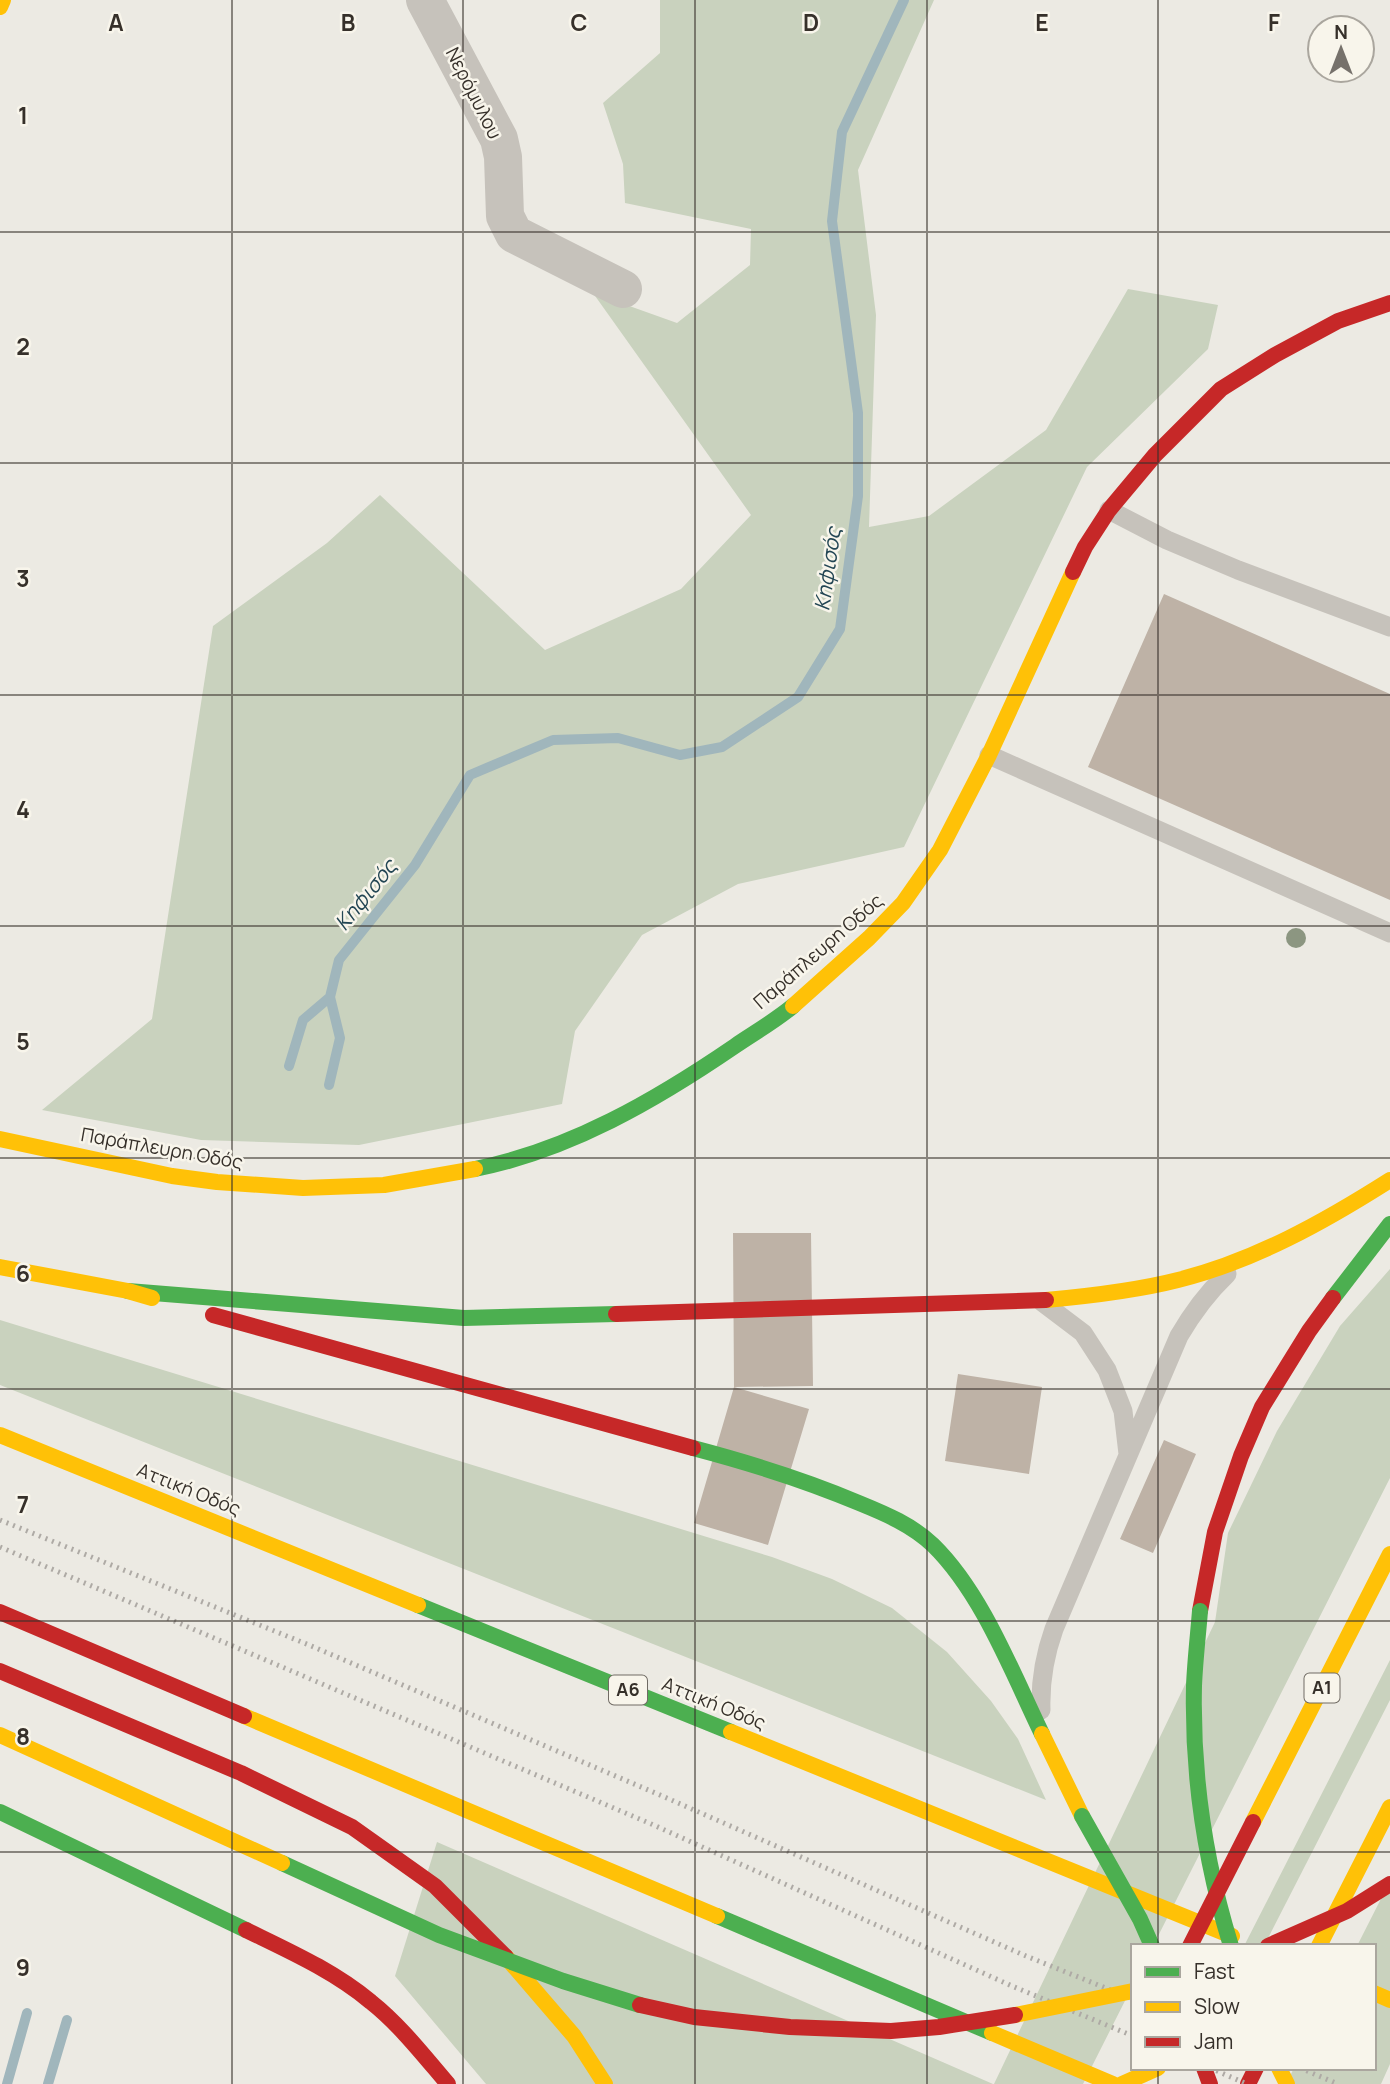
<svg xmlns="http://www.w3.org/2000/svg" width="1390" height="2084" font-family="Manrope,sans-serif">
<rect width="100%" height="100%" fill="#eceae3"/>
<path fill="#c9d2be" d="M 660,0 L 934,0 L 858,170 L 876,315 L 869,527 L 929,516 L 1046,430 L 1128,289 L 1218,305 L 1208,349 L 1087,467 L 904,847 L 738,884 L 642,935 L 575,1031 L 562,1104 L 359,1145 L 201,1140 L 42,1110 L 152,1019 L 213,626 L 327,543 L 380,495 L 545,650 L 681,589 L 751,515 L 593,293 L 677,323 L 750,265 L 751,229 L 625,203 L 623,164 L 603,103 L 660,53 Z
M 1390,1269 L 1390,1478 L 1153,1946 L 1133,1946 L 1133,1985 L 1083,2084 L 994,2084 L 1215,1622 L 1228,1533 L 1277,1431 L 1340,1326 Z
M 0,1320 L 772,1557 L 832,1579 L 892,1608 L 947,1652 L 991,1701 L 1018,1739 L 1046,1800 L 0,1385 Z
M 1390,1660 L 1390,1700 L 1264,1946 L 1244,1946 Z
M 437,1842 L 993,2084 L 486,2084 L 395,1976 Z
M 1390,1881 L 1390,2064 L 1381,2084 L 1286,2084 L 1294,2068 L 1374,2068 L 1374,1946 L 1357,1946 Z"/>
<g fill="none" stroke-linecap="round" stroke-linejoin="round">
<path stroke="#a0b6bc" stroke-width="10" d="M 289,1066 L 303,1020 L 330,997
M 329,1085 L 340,1038 L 330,997 L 339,960 L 415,865 L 470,775 L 553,740 L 618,738 L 680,755 L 722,747 L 798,697 L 840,629 L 858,496 L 858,413 L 832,221 L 842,132 L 904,0
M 7,2084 L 27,2013
M 48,2084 L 67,2020"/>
</g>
<path fill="#beb2a6" d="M 1164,594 L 1390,694 L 1390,900 L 1088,767 Z
M 733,1233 L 811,1233 L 813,1386 L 734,1387 Z
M 958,1374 L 1042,1387 L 1029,1474 L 945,1461 Z
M 734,1387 L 809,1409 L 768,1545 L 694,1523 Z
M 1164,1440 L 1196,1454 L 1153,1553 L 1120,1539 Z"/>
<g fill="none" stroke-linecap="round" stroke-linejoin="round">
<path stroke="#c6c2bb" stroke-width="19" d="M 1109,510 L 1167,540 L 1238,570 L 1390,627
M 989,755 L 1390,933
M 1042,1302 L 1083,1333 L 1107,1370 L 1123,1411 L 1128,1454
M 1041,1710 C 1040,1681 1044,1657 1054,1629 L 1179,1336 C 1193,1312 1207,1293 1227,1274"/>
<path stroke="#c6c2bb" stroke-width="38" d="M 425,0 L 499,139 L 503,157 L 505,216 L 514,234 L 623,289"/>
<path stroke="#4caf50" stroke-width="16" d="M 475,1169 C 570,1150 656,1100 735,1046 C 754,1033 775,1021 793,1006
M 128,1291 L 464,1318 L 616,1314
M 1333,1298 L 1390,1224
M 693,1448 C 750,1463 805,1480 859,1503 C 886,1514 912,1525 933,1545 C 982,1593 1012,1672 1042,1734
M 418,1605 L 731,1732
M 0,1812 L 246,1930
M 717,1916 L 992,2033"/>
<path stroke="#ffc107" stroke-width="16" d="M 0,7 L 3,0
M 793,1006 L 869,938 L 903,903 L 940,850 L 989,755 L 1073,572
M 0,1139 L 172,1176 L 217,1182 L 303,1188 L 384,1185 L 475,1169
M 0,1267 L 128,1291 L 152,1298
M 1046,1300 C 1090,1296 1135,1291 1178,1280 C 1254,1261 1324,1222 1390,1180
M 0,1435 L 418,1605
M 244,1716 L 717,1916
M 731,1732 L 1232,1936
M 1042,1734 L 1082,1816
M 1253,1822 L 1390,1554
M 1319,1946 L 1390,1807
M 506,1957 L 574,2036 L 605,2084
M 1374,1993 L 1390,2000
M 992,2033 L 1113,2084
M 1279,2068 L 1287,2084
M 1122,2084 L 1158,2068"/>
<path stroke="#c62828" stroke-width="16" d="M 1073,572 L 1085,547 L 1109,510 L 1155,455 L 1221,389 L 1275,355 L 1338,321 L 1390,303
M 616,1314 L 1046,1300
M 213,1315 L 693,1448
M 1200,1611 L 1215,1532 L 1241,1456 L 1262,1407 L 1309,1331 L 1333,1298
M 0,1612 L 244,1716
M 0,1671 L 241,1773 L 352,1827 L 435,1886 L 506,1957
M 246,1930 C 289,1951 334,1971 371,2002 C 400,2025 424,2056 448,2084
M 1204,2068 L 1210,2084
M 1248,2084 L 1256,2068"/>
<path stroke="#aeaaa5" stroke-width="5" stroke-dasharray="2 5" stroke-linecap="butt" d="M 0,1520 L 309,1645 L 660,1795 L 1026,1956 L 1133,1999
M 0,1547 L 649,1823 L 1012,1986 L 1133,2036
M 1210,2068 L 1247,2084
M 1300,2068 L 1338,2084"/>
<path stroke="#4caf50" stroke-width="16" d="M 1200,1611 C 1198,1636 1195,1661 1194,1686 C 1192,1774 1205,1862 1231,1946
M 1082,1816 L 1140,1919 L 1152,1946
M 282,1863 L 439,1935 L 563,1981 L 640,2005"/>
<path stroke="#ffc107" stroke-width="16" d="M 0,1735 L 282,1863
M 1015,2015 L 1133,1991"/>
<path stroke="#c62828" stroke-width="16" d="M 1190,1946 L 1253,1822
M 1268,1946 L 1347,1911 L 1390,1884
M 640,2005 L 694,2017 L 790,2027 L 891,2031 L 939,2027 L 1015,2015"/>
</g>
<circle fill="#8c9681" cx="1296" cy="938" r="10"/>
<path fill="none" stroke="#36302a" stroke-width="2" stroke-opacity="0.55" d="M 232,0 L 232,2084M 463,0 L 463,2084M 695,0 L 695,2084M 927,0 L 927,2084M 1158,0 L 1158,1946M 0,232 L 1390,232M 0,463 L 1390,463M 0,695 L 1390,695M 0,926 L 1390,926M 0,1158 L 1390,1158M 0,1389 L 1390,1389M 0,1621 L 1390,1621M 0,1852 L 1390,1852M 1158,2068 L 1158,2084"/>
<g text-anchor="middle" stroke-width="5" stroke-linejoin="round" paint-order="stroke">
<g fill="#f8f5eb" stroke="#706b64" stroke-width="2">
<rect x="1304.5" y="1673.5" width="35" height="29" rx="5"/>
<rect x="609" y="1675.5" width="38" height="29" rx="5"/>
</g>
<g font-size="18" font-weight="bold" fill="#36302a">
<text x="1322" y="1694">Α1</text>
<text x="628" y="1696">Α6</text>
</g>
<g font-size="19" fill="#36302a" stroke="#f8f5eb">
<text transform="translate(474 93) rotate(63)" y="7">Νερόμυλου</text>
<text transform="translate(818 951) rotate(-41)" y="7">Παράπλευρη Οδός</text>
<text transform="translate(162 1148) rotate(10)" y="7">Παράπλευρη Οδός</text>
<text transform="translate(189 1489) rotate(22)" y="7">Αττική Οδός</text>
<text transform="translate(714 1703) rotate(22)" y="7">Αττική Οδός</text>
</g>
<g font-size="21" font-style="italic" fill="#234654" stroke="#f8f5eb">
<text transform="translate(828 569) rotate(-82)" y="7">Κηφισός</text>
<text transform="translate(366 895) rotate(-51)" y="7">Κηφισός</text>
</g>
</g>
<g font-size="23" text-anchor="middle" font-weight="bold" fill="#36302a" stroke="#f8f5eb" stroke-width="5" stroke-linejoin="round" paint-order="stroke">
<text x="116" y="31">A</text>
<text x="348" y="31">B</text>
<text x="579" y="31">C</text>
<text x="811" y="31">D</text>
<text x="1042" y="31">E</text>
<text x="1274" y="31">F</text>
<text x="23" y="124">1</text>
<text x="23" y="355">2</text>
<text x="23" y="587">3</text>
<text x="23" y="818">4</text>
<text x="23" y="1050">5</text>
<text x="23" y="1282">6</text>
<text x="23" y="1513">7</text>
<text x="23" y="1745">8</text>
<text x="23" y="1976">9</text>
</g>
<rect x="1131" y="1944" width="245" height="126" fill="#f8f5eb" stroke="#aaa69e" stroke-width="2"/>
<rect x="1145" y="1967" width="35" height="10" fill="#4caf50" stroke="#aaa69e" stroke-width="2"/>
<text x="1194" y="1979" font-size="21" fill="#36302a">Fast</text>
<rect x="1145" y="2002" width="35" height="10" fill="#ffc107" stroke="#aaa69e" stroke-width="2"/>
<text x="1194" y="2014" font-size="21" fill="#36302a">Slow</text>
<rect x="1145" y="2037" width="35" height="10" fill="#c62828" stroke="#aaa69e" stroke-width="2"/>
<text x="1194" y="2049" font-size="21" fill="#36302a">Jam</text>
<g transform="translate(1341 49)"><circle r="33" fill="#f8f5eb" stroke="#aaa69e" stroke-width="2"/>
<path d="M0-5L12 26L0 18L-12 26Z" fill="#76716b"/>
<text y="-10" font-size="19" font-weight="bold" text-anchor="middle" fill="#36302a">N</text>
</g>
</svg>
